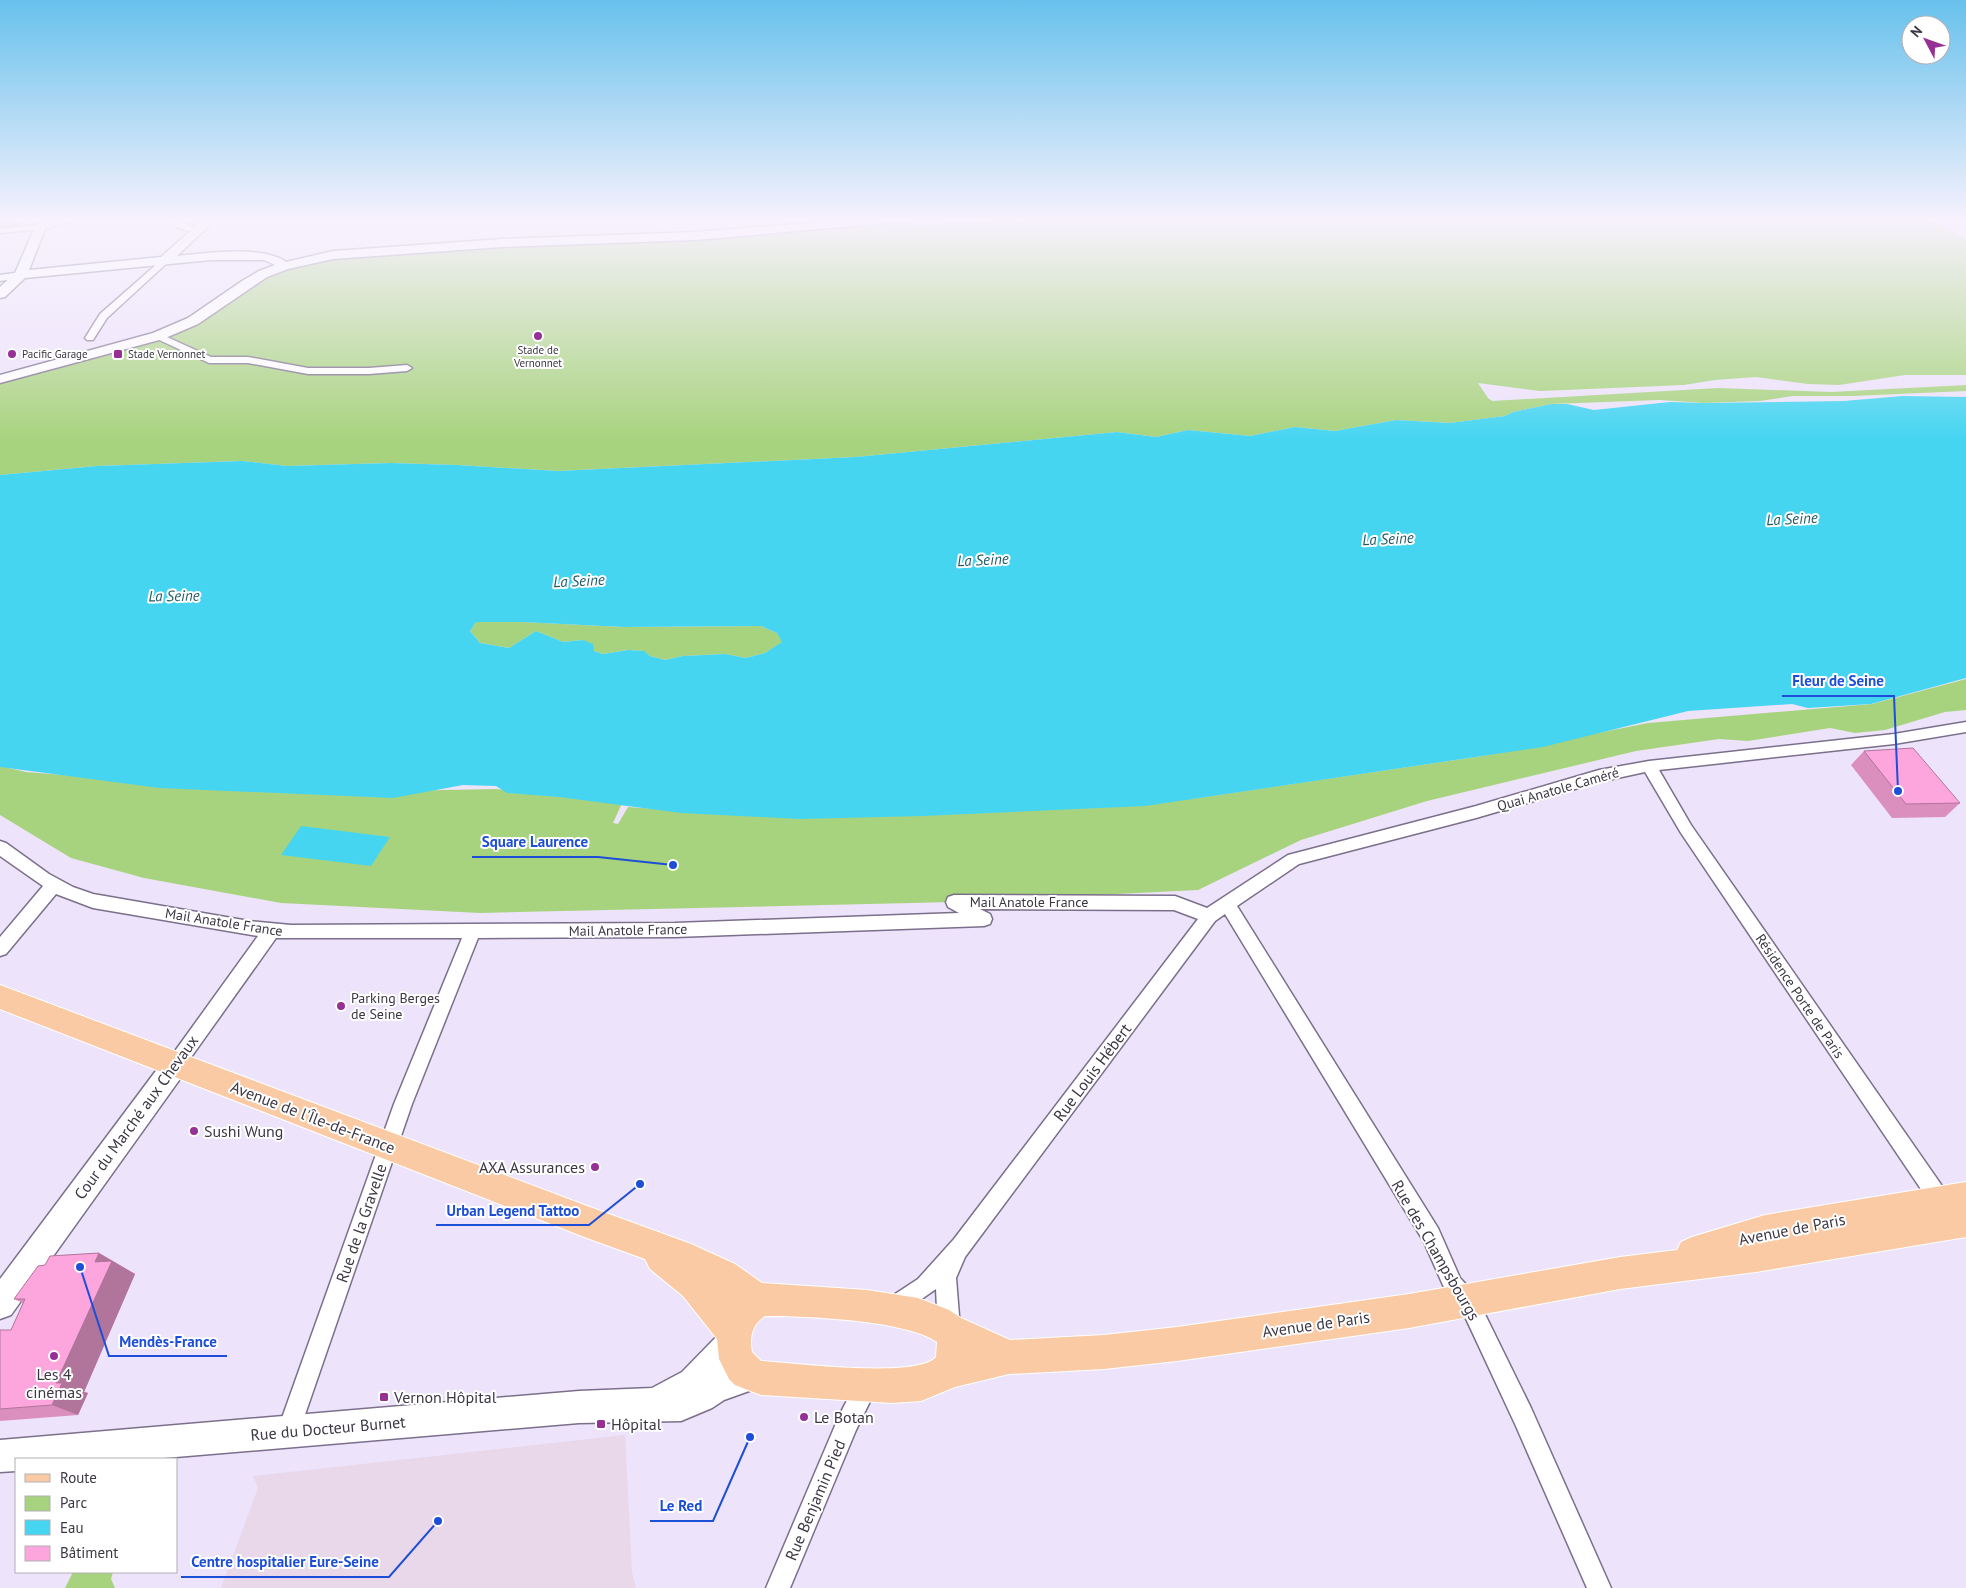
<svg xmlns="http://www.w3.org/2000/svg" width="1966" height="1588" font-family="'PT Sans',sans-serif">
<rect width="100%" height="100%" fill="#ede3fb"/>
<path fill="#e8d8ea" d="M 625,1435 L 632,1572 L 636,1588 L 221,1588 L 258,1488 L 253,1476 Z"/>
<path fill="#a8d37e" d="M 1043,218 L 1928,218 L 1966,240 L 1966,375 L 1905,375 L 1839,385 L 1808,384 L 1756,377 L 1715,380 L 1684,385 L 1540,391 L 1478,383 L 1488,398 L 1492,401 L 1718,388 L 1831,392 L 1966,385 L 1966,391 L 1853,396 L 1793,396 L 1760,401 L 1704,403 L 1659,400 L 1551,404 L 1513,412 L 1505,416 L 1450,423 L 1396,420 L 1335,431 L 1295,427 L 1250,436 L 1188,430 L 1156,437 L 1117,432 L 856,457 L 558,471 L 457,465 L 390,463 L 287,466 L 242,461 L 97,466 L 0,475 L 0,384 L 138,347 L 194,325 L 253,284 L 280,271 L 313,262 L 344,258 L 406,255 L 508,245 L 676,242 L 761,236 L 903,221 L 918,225 Z
M 476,622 L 521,622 L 624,627 L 761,626 L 777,633 L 783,642 L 765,653 L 746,658 L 725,654 L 683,656 L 665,660 L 650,656 L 643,651 L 627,650 L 603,654 L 594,651 L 583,640 L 563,642 L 536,631 L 509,648 L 480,643 L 470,631 Z
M 1966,679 L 1966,710 L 1945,712 L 1885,730 L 1855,733 L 1830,728 L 1748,741 L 1719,739 L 1636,751 L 1427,801 L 1301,840 L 1198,890 L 954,902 L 480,913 L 281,903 L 144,878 L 71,858 L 0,815 L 0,766 L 26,772 L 287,793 L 496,789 L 623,801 L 613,823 L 618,824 L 628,807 L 757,816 L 1191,799 L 1482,756 L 1648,723 L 1872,704 Z
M 73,1572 L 113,1572 L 111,1579 L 115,1588 L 65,1588 Z"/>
<path fill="#46d5f1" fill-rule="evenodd" d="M 1903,396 L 1966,397 L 1966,678 L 1871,704 L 1808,708 L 1792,704 L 1688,711 L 1543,747 L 1145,806 L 923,816 L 800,819 L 681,813 L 559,797 L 507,793 L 496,786 L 463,785 L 393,798 L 159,788 L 0,767 L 0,475 L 97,466 L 242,461 L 287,466 L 390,463 L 457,465 L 558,471 L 856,457 L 1117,432 L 1156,437 L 1188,430 L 1250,436 L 1295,427 L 1335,431 L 1396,420 L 1450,423 L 1505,416 L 1513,412 L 1551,404 L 1567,404 L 1594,410 L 1670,402 L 1704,403 L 1844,401 ZM 476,622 L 521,622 L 624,627 L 761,626 L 777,633 L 782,642 L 765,653 L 746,658 L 725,654 L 683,656 L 665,660 L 650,656 L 644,651 L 628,650 L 603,654 L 594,651 L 593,644 L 583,640 L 563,642 L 536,631 L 509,648 L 480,643 L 470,631 Z
M 301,826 L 390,837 L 371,866 L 281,855 Z"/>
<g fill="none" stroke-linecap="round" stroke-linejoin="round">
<defs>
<path id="street" d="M 39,218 L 47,218 L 43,229 L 0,233 L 0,229 L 37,225 Z
M 163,218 L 172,218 L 201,231 L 197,233 L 181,229 Z
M 165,257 L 169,260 L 168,262 L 107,318 L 93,340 L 87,340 L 85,338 L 100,314 Z
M 21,272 L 25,275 L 24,277 L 0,281 L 0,275 Z
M 158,333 L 211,357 L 248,357 L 308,368 L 369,368 L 407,365 L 412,368 L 407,371 L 369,374 L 308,374 L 248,363 L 209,363 L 155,338 L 155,334 Z
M 1966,722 L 1966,732 L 1894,744 L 1659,770 L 1691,825 L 1949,1196 L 1952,1203 L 1949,1210 L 1942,1213 L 1935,1210 L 1681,833 L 1645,772 L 1599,782 L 1476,818 L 1299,864 L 1237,906 L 1438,1228 L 1460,1278 L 1475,1294 L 1531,1408 L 1611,1588 L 1587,1588 L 1515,1424 L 1461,1308 L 1446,1292 L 1424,1242 L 1225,914 L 1215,921 L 965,1257 L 956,1278 L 960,1328 L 957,1336 L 949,1339 L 941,1336 L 938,1328 L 936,1289 L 900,1314 L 893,1318 L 886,1314 L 882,1307 L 886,1300 L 918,1279 L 954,1239 L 1198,919 L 1174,910 L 980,909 L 990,914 L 992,919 L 990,924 L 984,926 L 675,937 L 478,938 L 412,1104 L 299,1432 L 296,1440 L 288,1443 L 280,1440 L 277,1432 L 394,1104 L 462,938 L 276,938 L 182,1070 L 176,1072 L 170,1070 L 167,1064 L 170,1058 L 258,936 L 93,908 L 56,894 L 6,954 L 0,956 L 0,937 L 43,886 L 0,856 L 0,841 L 6,843 L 49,874 L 73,887 L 93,894 L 249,921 L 291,925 L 675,923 L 959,913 L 948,907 L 946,902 L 948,897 L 954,895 L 1175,896 L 1207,908 L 1288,855 L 1476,806 L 1599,770 L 1649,761 L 1894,734 Z
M 867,1374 L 875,1377 L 878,1385 L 856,1430 L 790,1588 L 766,1588 L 840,1414 L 859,1377 Z"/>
<path id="secondary" d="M 58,218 L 75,218 L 73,220 L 45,229 L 29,270 L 161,257 L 205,218 L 217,218 L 177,256 C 205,253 263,245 286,262 L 333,251 L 502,239 L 696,232 L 873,218 L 915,218 L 909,221 L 696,240 L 502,247 L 333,259 L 288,269 L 267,277 L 198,324 L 163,339 L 0,383 L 0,375 L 153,333 L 188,318 L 242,281 L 259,271 L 275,265 L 264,260 L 211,260 L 25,278 L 5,297 L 0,298 L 0,287 L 15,273 L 36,225 Z
M 176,1052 L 185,1056 L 189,1064 L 185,1072 L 11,1315 L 0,1319 L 0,1279 L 167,1056 Z
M 733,1327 L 744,1331 L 748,1342 L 744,1353 L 730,1367 L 752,1359 L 763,1364 L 768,1375 L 763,1386 L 724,1400 L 712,1408 L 681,1421 L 579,1423 L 152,1459 L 16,1459 L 16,1471 L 0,1472 L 0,1440 L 579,1391 L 652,1388 L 682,1372 L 722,1331 Z"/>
<path id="primary" d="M 0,985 L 587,1206 L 691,1244 L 735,1264 L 762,1283 L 867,1290 L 918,1298 L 949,1310 L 961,1318 L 1010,1340 L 1104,1335 L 1177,1327 L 1409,1294 L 1620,1257 L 1677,1250 L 1681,1242 L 1692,1237 L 1765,1215 L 1966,1182 L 1966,1237 L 1756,1272 L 1620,1289 L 1409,1328 L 1177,1361 L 1104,1369 L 1009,1374 L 955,1387 L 921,1401 L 892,1403 L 761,1395 L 735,1385 L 729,1379 L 719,1359 L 717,1339 L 683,1296 L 650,1269 L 645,1259 L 587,1238 L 0,1009 ZM 765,1316 C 805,1316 906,1320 937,1342 L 936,1357 C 918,1379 792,1363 761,1361 L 752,1352 C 749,1338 752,1324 765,1316 Z"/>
</defs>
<use href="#street" stroke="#7b6f8a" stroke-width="3"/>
<use href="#secondary" stroke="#7b6f8a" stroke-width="3"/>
<use href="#primary" stroke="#fff" stroke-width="2"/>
<use href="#street" fill="#fff" fill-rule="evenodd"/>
<use href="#secondary" fill="#fff" fill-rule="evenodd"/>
<use href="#primary" fill="#facaa4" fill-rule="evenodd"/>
</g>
<path fill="#da8fbf" d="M 1864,751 L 1960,803 L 1945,817 L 1892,818 L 1851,765 Z
M 99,1253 L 135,1274 L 84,1392 L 88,1393 L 78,1415 L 0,1421 L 0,1330 L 11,1330 L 23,1303 L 14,1299 L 45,1265 Z"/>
<path fill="#b1749b" d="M 0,218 L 22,218 L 21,225 L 0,228 Z
M 99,1253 L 135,1274 L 84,1392 L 88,1393 L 78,1415 L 52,1405 L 56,1383 L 95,1262 Z"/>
<path fill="#fda6de" stroke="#b1749b" d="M 1913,748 L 1960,803 L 1906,804 L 1864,751 Z
M 99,1253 L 95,1262 L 112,1261 L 56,1383 L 62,1383 L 52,1405 L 0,1409 L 0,1330 L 11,1330 L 25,1299 L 14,1299 L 38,1266 L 45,1265 L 50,1256 Z"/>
<linearGradient id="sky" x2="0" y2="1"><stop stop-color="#67c1ec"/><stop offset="0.5" stop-color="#f7f2fd"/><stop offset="1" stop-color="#f7f2fd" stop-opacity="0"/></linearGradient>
<rect width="1966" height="440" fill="url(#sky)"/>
<g fill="#973094" stroke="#fff" stroke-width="2">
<circle cx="538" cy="336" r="5"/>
<circle cx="12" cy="354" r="5"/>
<rect x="113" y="349" width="10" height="10" rx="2.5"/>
<circle cx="341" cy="1006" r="5"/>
<circle cx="194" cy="1131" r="5"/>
<circle cx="595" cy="1167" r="5"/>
<circle cx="54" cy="1356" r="5"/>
<rect x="379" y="1392" width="10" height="10" rx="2.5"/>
<circle cx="804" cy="1417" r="5"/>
<rect x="596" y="1419" width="10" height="10" rx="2.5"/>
</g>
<g text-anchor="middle" stroke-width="4" stroke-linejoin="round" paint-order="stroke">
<g font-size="11" fill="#3c3743" stroke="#fff" text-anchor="start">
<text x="538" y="354" text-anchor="middle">Stade de<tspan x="538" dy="13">Vernonnet</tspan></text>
<text x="22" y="358">Pacific Garage</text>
<text x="128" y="358">Stade Vernonnet</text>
</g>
<g font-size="14" fill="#3c3743" stroke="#fff">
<text transform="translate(1558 789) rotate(-16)" y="5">Quai Anatole Caméré</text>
<text x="1029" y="907">Mail Anatole France</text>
<text transform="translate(224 922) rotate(9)" y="5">Mail Anatole France</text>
<text transform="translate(628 930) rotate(-1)" y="5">Mail Anatole France</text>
<text transform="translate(1800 996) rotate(56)" y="5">Résidence Porte de Paris</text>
</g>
<g font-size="14" fill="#3c3743" stroke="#fff" text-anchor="start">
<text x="351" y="1003">Parking Berges<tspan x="351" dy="16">de Seine</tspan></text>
</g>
<g font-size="15" font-style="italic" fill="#215b67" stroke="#fff">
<text transform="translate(1792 519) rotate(-3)" y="5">La Seine</text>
<text transform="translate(1388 539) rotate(-3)" y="5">La Seine</text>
<text transform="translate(983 560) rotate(-3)" y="5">La Seine</text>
<text transform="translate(579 581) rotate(-3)" y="5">La Seine</text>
<text transform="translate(174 596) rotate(-1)" y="5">La Seine</text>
</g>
<g font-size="16" fill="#3c3743" stroke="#fff">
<text transform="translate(1092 1072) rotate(-53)" y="6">Rue Louis Hébert</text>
<text transform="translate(136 1117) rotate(-54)" y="6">Cour du Marché aux Chevaux</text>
<text transform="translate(313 1117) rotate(21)" y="6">Avenue de l'Île-de-France</text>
<text transform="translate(361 1223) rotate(-71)" y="6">Rue de la Gravelle</text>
<text transform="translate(1792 1229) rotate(-11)" y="6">Avenue de Paris</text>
<text transform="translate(1436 1250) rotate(60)" y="6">Rue des Champsbourgs</text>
<text transform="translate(1316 1324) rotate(-8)" y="6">Avenue de Paris</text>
<text transform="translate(328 1428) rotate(-5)" y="6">Rue du Docteur Burnet</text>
<text transform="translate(815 1500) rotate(-67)" y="6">Rue Benjamin Pied</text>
</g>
<g font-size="16" fill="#3c3743" stroke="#fff" text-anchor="start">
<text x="204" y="1137">Sushi Wung</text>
<text x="585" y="1173" text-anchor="end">AXA Assurances</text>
<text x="54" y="1380" text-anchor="middle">Les 4<tspan x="54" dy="18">cinémas</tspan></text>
<text x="394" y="1403">Vernon Hôpital</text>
<text x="814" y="1423">Le Botan</text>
<text x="611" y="1430">Hôpital</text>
</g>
</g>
<path fill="none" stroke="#1d4ed8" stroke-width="2" d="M1898 791L1894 696H1782M673 865L598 857H472M640 1184L589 1225H436M80 1267L109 1356H227M750 1437L713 1521H650M438 1521L389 1577H181"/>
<g fill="#1d4ed8" stroke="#fff" stroke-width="2">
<circle cx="1898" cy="791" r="5"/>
<circle cx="673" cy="865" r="5"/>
<circle cx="640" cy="1184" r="5"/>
<circle cx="80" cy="1267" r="5"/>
<circle cx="750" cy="1437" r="5"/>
<circle cx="438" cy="1521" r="5"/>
</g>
<g font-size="15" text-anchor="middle" font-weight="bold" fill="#1d4ed8" stroke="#fff" stroke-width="4" stroke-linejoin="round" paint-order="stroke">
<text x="1838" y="686">Fleur de Seine</text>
<text x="535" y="847">Square Laurence</text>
<text x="513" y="1216">Urban Legend Tattoo</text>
<text x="168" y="1347">Mendès-France</text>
<text x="681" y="1511">Le Red</text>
<text x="285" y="1567">Centre hospitalier Eure-Seine</text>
</g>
<rect x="15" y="1458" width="162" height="115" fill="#ffffff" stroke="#b1afb4"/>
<rect x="25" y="1474" width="25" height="8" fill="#facaa4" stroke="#b1afb4"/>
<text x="60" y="1483" font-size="15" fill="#3c3743">Route</text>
<rect x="25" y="1496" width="25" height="15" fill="#a8d37e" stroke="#b1afb4"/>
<text x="60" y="1508" font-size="15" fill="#3c3743">Parc</text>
<rect x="25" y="1520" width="25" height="15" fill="#46d5f1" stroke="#b1afb4"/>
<text x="60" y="1533" font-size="15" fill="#3c3743">Eau</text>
<rect x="25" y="1546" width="25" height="15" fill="#fda6de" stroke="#b1afb4"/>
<text x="60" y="1558" font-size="15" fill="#3c3743">Bâtiment</text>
<g transform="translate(1926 40) rotate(311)"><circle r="24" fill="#ffffff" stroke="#b1afb4"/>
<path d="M0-4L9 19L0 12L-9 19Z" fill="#973094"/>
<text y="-8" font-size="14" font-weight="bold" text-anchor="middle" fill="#3c3743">N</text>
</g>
</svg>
